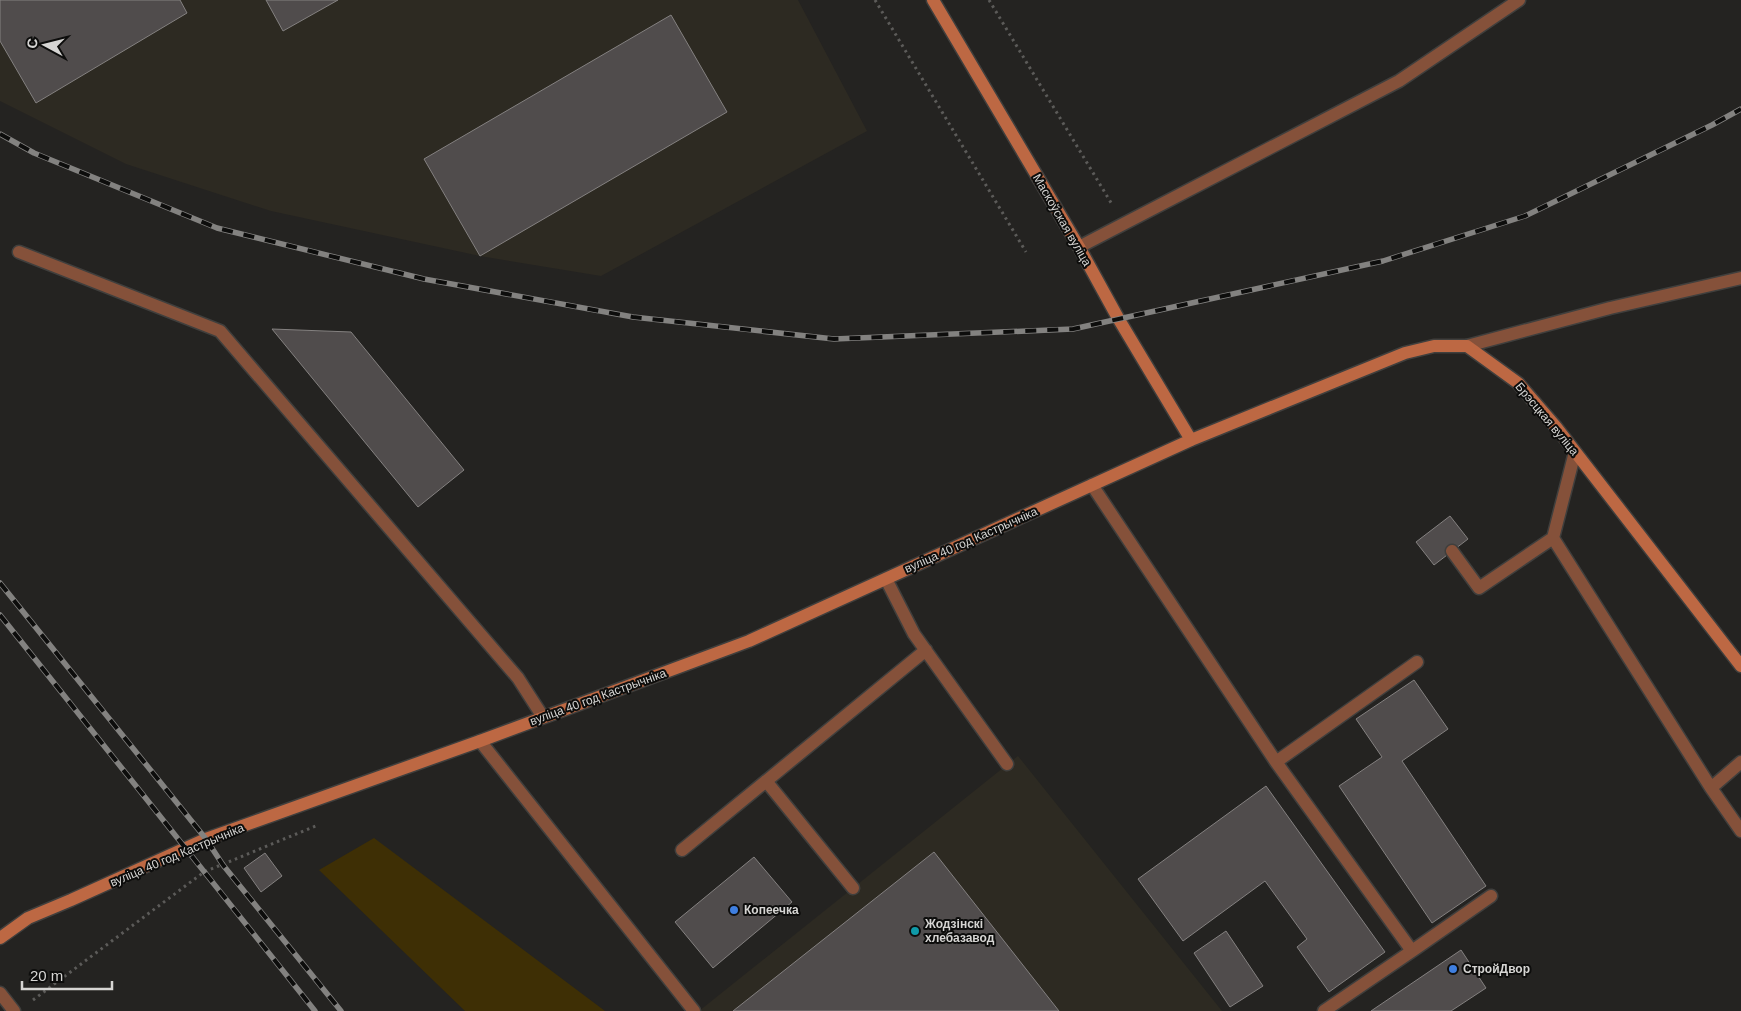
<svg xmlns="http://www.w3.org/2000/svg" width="1741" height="1011" font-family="Arial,sans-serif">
<rect width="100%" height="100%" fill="#242321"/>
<path fill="#2d2a22" d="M 0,0 L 798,0 L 867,131 L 601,276 L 480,256 L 271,211 L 126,164 L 0,101 Z
M 1018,756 L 1222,1011 L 699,1011 Z"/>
<path fill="#3e2f05" d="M 374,838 L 605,1011 L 465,1011 L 319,870 Z"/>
<path fill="#504c4c" stroke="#848180" d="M 0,0 L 180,0 L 187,13 L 36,103 L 0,41 Z
M 266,0 L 338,0 L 283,31 Z
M 671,15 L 727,112 L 480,256 L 424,159 Z
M 272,329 L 351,332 L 464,470 L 418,507 Z
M 1450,516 L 1468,539 L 1434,565 L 1416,542 Z
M 1414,680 L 1448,729 L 1402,761 L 1486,886 L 1432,923 L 1339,786 L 1382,757 L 1356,719 Z
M 1266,786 L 1385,952 L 1329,992 L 1297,947 L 1307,939 L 1265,881 L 1183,941 L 1138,879 Z
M 934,852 L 1059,1011 L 733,1011 Z
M 265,853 L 282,876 L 261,892 L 244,868 Z
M 754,857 L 792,902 L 713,968 L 675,922 Z
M 1226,931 L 1263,986 L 1230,1007 L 1194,953 Z
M 1461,950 L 1486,988 L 1451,1011 L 1371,1011 Z"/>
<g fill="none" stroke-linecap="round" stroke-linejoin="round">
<defs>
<path id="service" d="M 1079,247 L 1399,81 L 1519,0
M 19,252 L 220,331 L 518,678 L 543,717
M 1092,485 L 1276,762 L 1412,951 L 1324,1011
M 1553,538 L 1575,452
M 1452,551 L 1479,588 L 1553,538 L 1711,788
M 886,579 L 914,634 L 1007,764
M 480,741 L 694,1011
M 1276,762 L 1417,662
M 1741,762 L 1711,788 L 1741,831
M 766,781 L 853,888
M 682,850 L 926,650
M 1412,951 L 1491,896"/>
<path id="minor" d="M 1467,346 L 1610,308 L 1741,278"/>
<path id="tertiary" d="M 0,993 L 14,1011"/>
<path id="secondary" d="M 933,0 L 1079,247 L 1118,318 L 1191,440
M 0,938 L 28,918 L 71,900 L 206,839 L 480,741 L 749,641 L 1191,440 L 1405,353 L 1434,346 L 1467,346 L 1518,383 L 1556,427 L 1741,666"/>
</defs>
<use href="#service" stroke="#403f3d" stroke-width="15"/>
<use href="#minor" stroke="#403f3d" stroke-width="15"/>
<use href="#tertiary" stroke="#403f3d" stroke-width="15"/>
<use href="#secondary" stroke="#403f3d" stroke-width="15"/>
<path stroke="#5c5b59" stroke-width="3" stroke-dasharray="2.5 4" stroke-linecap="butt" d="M 875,0 L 1026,252
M 989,0 L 1113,206
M 33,1000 L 204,872 L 318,825"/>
<use href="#service" stroke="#85513a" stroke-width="12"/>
<use href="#minor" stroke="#85513a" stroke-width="12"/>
<use href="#tertiary" stroke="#85513a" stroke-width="12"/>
<use href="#secondary" stroke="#bd6843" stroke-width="12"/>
<defs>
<path id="rail" d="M 0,134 L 34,153 L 217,228 L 424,279 L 633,317 L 834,339 L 1073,329 L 1383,261 L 1525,216 L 1712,125 L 1741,109
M 0,583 L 206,839 L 223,865 L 341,1011
M 0,615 L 315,1011"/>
</defs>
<use href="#rail" stroke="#838280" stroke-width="5.5"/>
<use href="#rail" stroke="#0d0d0c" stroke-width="4" stroke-dasharray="11" stroke-linecap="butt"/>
</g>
<g fill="#3f7fe0" stroke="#0d0d0c" stroke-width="2">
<circle cx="734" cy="910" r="5"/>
<circle cx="1453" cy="969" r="5"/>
</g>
<circle fill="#0f9aa8" stroke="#0d0d0c" stroke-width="2" cx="915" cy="931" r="5"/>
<g text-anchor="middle" stroke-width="4" stroke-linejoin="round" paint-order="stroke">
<g font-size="12" fill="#d6d5d3" stroke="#0d0d0c">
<text transform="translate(1062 220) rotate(60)" y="4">Маскоўская вуліца</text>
<text transform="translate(1547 419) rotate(50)" y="4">Брэсцкая вуліца</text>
<text transform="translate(971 540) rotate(-24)" y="4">вуліца 40 год Кастрычніка</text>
<text transform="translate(598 697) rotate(-20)" y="4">вуліца 40 год Кастрычніка</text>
<text transform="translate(177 855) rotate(-23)" y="4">вуліца 40 год Кастрычніка</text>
</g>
<g font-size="12" font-weight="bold" fill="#d6d5d3" stroke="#0d0d0c" text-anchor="start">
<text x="744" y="914">Копеечка</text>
<text x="925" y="928">Жодзінскі<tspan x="925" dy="14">хлебазавод</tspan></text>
<text x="1463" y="973">СтройДвор</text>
</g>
</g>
<g transform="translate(45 45) rotate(277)" stroke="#0d0d0c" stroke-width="4" paint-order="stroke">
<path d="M0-4L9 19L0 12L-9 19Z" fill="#d6d5d3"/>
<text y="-8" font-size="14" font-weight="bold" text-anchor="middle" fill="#d6d5d3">С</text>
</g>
<path d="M22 981v8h90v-8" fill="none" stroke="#d6d5d3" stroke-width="2.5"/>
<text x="30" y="981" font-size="15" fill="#d6d5d3" stroke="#0d0d0c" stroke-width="4" paint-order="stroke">20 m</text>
</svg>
